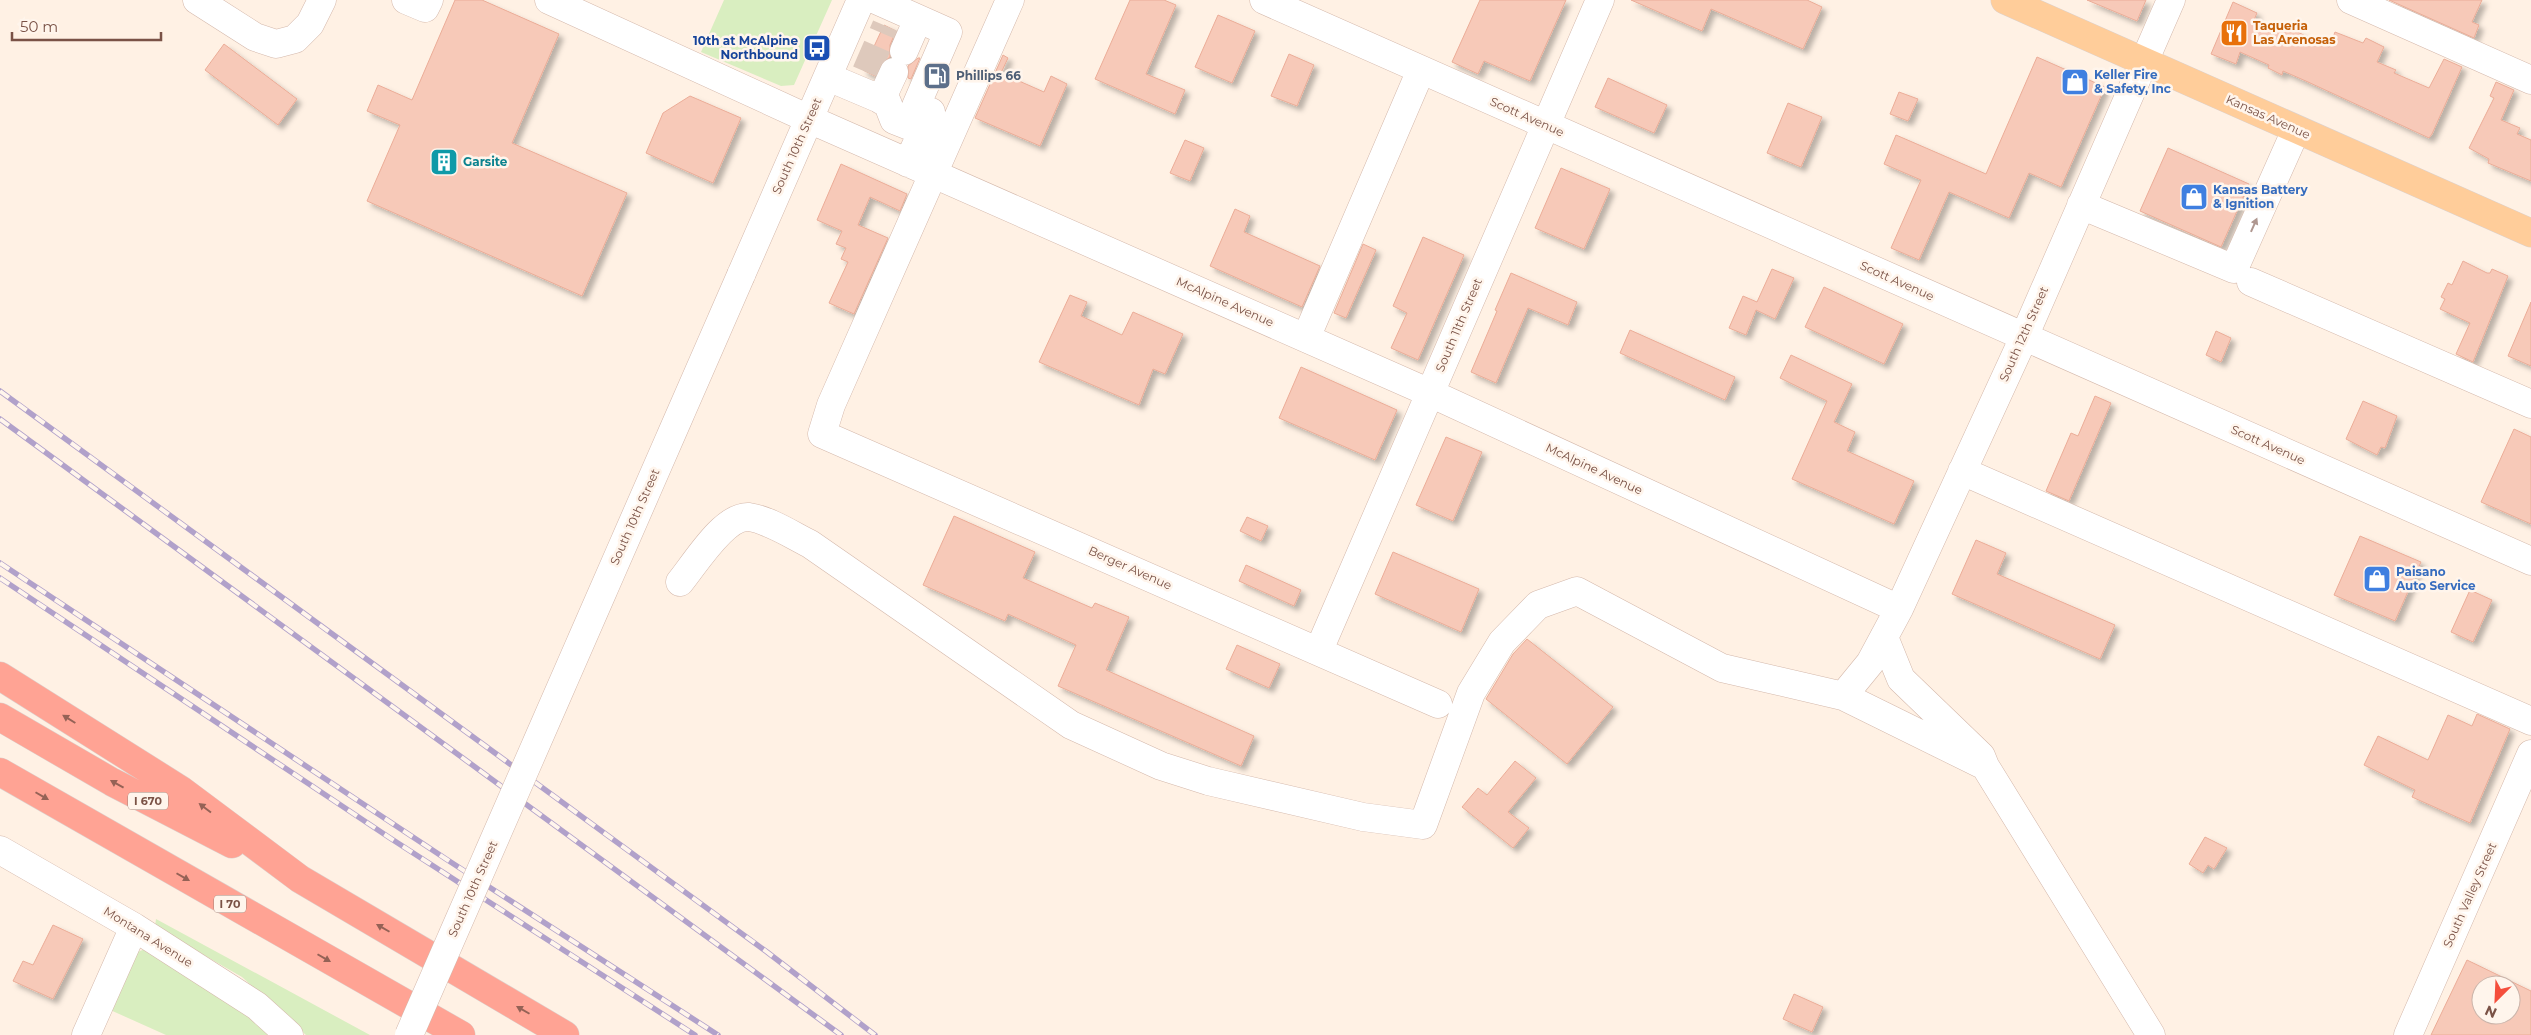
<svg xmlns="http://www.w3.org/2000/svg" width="2531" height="1035" font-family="Montserrat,sans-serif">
<defs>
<filter id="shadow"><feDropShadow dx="4.5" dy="4.5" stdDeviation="2.5" flood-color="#0004"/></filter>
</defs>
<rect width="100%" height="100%" fill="#fff1e4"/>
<path fill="#d9eec0" d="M 724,0 L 832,0 L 794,85 L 781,86 L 701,52 Z
M 156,919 L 370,1035 L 306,1035 L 242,977 L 155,927 Z
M 148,948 L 239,1004 L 272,1035 L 166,1035 L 108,1009 L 132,954 Z"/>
<path fill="#f7c9b8" stroke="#ebac97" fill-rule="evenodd" filter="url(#shadow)" d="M 455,0 L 482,0 L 559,34 L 512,143 L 627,193 L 582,296 L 367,201 L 400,125 L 367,111 L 378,85 L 412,100 Z
M 1130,0 L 1164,0 L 1176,5 L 1146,74 L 1185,90 L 1175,114 L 1095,79 Z
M 1480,0 L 1566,0 L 1530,81 L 1484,61 L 1478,74 L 1452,62 Z
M 1631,0 L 1807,0 L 1822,7 L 1803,49 L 1711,9 L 1702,31 Z
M 2087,0 L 2146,0 L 2137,21 Z
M 2389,0 L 2482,0 L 2472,22 L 2479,25 L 2474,38 Z
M 2233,2 L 2257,13 L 2254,20 L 2282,32 L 2287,27 L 2329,47 L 2335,32 L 2363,43 L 2366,38 L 2384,47 L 2377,62 L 2396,70 L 2394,73 L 2429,88 L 2444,59 L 2462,67 L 2432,134 L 2429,138 L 2308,82 L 2283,71 L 2282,75 L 2268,68 L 2269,65 L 2240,52 L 2236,64 L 2211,54 Z
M 1218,15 L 1255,31 L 1232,83 L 1195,67 Z
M 884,25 L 896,31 L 890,45 L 890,57 L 880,65 L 875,76 L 863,70 Z
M 224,44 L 297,99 L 278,125 L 205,70 Z
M 1289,54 L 1314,65 L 1297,106 L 1271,96 Z
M 1003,55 L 1008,58 L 1001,73 L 1044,92 L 1051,76 L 1067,84 L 1040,146 L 975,118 Z
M 2037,57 L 2105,87 L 2061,187 L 2029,173 L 2009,218 L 1949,192 L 1919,260 L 1891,248 L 1921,180 L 1884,164 L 1896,135 L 1986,174 Z
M 918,58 L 920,58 L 911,79 L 908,78 L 908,66 Z
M 1608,78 L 1667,105 L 1654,133 L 1595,107 Z
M 2496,82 L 2514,90 L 2501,120 L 2520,128 L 2517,134 L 2531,140 L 2531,181 L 2488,163 L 2489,159 L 2469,148 L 2494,98 L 2490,96 Z
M 1899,92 L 1918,99 L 1908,121 L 1890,114 Z
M 690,96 L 741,118 L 713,183 L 646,153 L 663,113 Z
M 1788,103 L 1822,117 L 1801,167 L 1767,153 Z
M 1185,140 L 1204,148 L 1190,181 L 1170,173 Z
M 2168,148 L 2249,184 L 2221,247 L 2140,211 Z
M 841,164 L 907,194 L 900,211 L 870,197 L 858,225 L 888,238 L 854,314 L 829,303 L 848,262 L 841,259 L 846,248 L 836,244 L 842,231 L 817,220 Z
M 1561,168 L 1610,189 L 1584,249 L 1535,228 Z
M 1235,209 L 1250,216 L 1244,232 L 1320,266 L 1302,307 L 1210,266 Z
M 1423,237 L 1464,255 L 1418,360 L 1391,348 L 1407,313 L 1393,306 Z
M 1363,244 L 1376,250 L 1346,318 L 1334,313 Z
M 2463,261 L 2487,273 L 2490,273 L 2492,269 L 2508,276 L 2473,362 L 2456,354 L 2470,323 L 2440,309 L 2445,299 L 2441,297 L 2448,283 L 2452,285 Z
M 1772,269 L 1794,278 L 1775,319 L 1756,310 L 1746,335 L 1729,328 L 1743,296 L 1757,302 Z
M 1511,273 L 1577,302 L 1568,325 L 1528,308 L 1496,383 L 1471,372 L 1497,311 L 1495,310 Z
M 1824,287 L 1903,324 L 1884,364 L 1805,327 Z
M 1070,295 L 1087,302 L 1081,316 L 1122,335 L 1133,312 L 1183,334 L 1165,374 L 1153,369 L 1139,405 L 1039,362 Z
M 2531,302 L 2531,366 L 2508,356 Z
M 1630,330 L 1735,377 L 1725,400 L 1620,353 Z
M 2216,331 L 2231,338 L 2221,362 L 2206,355 Z
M 1791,355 L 1852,384 L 1834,422 L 1855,432 L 1847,451 L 1914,481 L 1894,524 L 1792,479 L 1827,401 L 1780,378 Z
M 1301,367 L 1397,410 L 1375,460 L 1279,418 Z
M 2095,396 L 2111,403 L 2069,501 L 2046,491 L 2071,433 L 2078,436 Z
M 2363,401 L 2397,416 L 2385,448 L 2381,447 L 2377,455 L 2346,439 Z
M 2514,429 L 2531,437 L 2531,524 L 2481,502 Z
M 1446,437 L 1482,452 L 1453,521 L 1416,505 Z
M 954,516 L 1035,552 L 1023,578 L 1092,608 L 1095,603 L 1129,617 L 1106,670 L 1254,736 L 1241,766 L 1058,686 L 1076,645 L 1008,614 L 1005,621 L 923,585 Z
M 1247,517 L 1268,526 L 1261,541 L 1240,531 Z
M 2360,536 L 2421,562 L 2395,621 L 2334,595 Z
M 1976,540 L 2006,553 L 1997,574 L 2115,625 L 2100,659 L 1952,594 Z
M 1393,552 L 1479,589 L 1461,632 L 1375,594 Z
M 1246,565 L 1301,590 L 1294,606 L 1239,581 Z
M 2470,590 L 2492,600 L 2473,642 L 2451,632 Z
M 1527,639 L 1613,707 L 1567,764 L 1486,699 L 1513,654 Z
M 1237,645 L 1280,664 L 1269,688 L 1226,669 Z
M 2477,714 L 2510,729 L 2470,823 L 2412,797 L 2415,790 L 2364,765 L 2378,736 L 2428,760 L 2448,715 L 2472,726 Z
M 1515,761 L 1536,778 L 1508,812 L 1529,828 L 1513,848 L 1462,807 L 1478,788 L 1487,795 Z
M 2205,837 L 2227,848 L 2214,869 L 2208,865 L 2203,873 L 2189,864 Z
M 53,925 L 83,939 L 53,999 L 13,981 L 23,961 L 33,965 Z
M 2467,960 L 2531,991 L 2531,1035 L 2431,1035 ZM 2481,985 L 2511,985 L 2511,1015 L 2481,1015 Z
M 1794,994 L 1823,1007 L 1812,1032 L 1783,1019 Z"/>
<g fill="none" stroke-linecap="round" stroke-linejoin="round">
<path stroke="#dec9bc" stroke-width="28" stroke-dasharray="28 14" stroke-linecap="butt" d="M 866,72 L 886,26"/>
<defs>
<path id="minor" d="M 197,0 L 255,37 L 276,44 L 295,39 L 310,24 L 322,0
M 406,0 L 425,8 L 429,0
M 549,0 L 809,119 L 1430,393 L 1899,609
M 876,0 L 948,32 L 916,106 L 931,112 L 908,163
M 1010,0 L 831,405 L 822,434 L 1438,704
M 1264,0 L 2531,561
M 2351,0 L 2531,80
M 904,51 L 918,19
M 828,77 L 887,102 L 894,120 L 922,131
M 881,100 L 894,72
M 2081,205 L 2234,269 L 2296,130
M 741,275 L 861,0
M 2251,282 L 2531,404
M 1306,338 L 1421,70
M 1962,471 L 2531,721
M 680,582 C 695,564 724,515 749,517 C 769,520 792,535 810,544 L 1071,725 L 1161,766 L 1208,781 L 1363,817 L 1423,825 L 1471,693 L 1502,642 L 1538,605 L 1577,591 L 1722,668 L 1843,696 L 1985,766
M 1884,637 L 1901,679 L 1981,756 L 1985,766 L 2151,1035
M 1319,650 L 1600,0
M 1843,696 L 1870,663 L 1899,609 L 2024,337 L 2171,0
M 0,850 L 134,927 L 257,1006 L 289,1035
M 86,1035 L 134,927
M 2408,1035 L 2531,754"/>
<path id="major" d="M 2005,0 L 2531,233"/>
<path id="highway" d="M 0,676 L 181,790 L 300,879 L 565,1035
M 0,717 L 112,782 L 232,844
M 0,772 L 461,1035"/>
</defs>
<use href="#minor" stroke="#d4b8ab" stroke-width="29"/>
<use href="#major" stroke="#dcd2cf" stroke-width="29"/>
<use href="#highway" stroke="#dcd2cf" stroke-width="29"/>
<use href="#minor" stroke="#fff" stroke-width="28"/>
<use href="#major" stroke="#ffcd9a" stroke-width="28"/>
<use href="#highway" stroke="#ffa394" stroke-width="28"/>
<defs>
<path id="rail" d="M 0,391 L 767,952 L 875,1035
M 0,419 L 841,1035
M 0,563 L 446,859 L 718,1035
M 0,578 L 390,838 L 695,1035"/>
</defs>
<use href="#rail" stroke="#b1a1ca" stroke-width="5.5"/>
<use href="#rail" stroke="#fff5ec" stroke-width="4" stroke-dasharray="11" stroke-linecap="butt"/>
<defs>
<path id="minor-bridge" d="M 409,1035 L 741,275"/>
</defs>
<use href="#minor-bridge" stroke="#d4b8ab" stroke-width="29" stroke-linecap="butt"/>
<use href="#minor-bridge" stroke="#fff" stroke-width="28"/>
</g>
<defs><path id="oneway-solid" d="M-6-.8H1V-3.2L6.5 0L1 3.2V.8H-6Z" transform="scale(1.25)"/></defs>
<use fill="#af9790" href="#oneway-solid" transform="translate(2254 225) rotate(-66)"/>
<g fill="#956256">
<use href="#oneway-solid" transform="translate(69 719) rotate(-148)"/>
<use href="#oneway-solid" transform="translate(117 784) rotate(-151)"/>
<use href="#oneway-solid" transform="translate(42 796) rotate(30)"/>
<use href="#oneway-solid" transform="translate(205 808) rotate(-143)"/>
<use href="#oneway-solid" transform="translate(183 877) rotate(30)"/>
<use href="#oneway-solid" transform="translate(383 928) rotate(-150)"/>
<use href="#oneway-solid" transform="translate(324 958) rotate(30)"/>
<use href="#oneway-solid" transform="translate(523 1010) rotate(-150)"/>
</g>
<defs>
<symbol id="restaurant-square" viewBox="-11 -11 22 22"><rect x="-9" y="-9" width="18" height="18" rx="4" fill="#e8710a" stroke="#fff5ec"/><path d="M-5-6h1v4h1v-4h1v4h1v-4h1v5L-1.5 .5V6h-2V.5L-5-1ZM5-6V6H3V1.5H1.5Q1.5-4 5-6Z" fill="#fff"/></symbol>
<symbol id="bus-square" viewBox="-11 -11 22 22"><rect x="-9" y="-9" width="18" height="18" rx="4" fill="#1a4fb4" stroke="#fff5ec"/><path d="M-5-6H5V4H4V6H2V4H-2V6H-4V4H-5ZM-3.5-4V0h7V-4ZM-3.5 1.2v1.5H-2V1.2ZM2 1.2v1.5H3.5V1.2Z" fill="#fff"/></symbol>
<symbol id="fuel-square" viewBox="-11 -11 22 22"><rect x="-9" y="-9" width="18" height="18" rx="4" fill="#5c6f8a" stroke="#fff5ec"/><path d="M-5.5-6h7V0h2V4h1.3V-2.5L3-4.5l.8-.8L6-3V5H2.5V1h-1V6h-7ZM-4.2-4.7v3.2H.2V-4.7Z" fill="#fff"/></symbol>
<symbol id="shop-square" viewBox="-11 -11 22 22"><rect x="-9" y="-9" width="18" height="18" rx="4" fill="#3f7fe0" stroke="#fff5ec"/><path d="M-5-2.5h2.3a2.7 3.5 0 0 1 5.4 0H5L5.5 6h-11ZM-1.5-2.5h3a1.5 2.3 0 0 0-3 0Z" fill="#fff"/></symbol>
<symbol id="building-square" viewBox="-11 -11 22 22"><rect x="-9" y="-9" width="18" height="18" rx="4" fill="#0f9aa8" stroke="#fff5ec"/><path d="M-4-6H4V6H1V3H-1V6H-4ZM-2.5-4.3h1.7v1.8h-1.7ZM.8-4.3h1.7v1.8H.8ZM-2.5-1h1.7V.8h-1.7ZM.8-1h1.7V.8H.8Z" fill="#fff"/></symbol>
</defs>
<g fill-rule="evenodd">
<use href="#restaurant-square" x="2218" y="17" width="32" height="32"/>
<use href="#bus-square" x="801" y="32" width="32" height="32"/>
<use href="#fuel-square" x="921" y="60" width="32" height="32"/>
<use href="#shop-square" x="2059" y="66" width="32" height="32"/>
<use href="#building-square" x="428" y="146" width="32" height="32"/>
<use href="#shop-square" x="2178" y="181" width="32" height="32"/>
<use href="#shop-square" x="2361" y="563" width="32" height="32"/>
</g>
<g text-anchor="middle" stroke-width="5" stroke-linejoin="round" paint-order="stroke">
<g fill="#fff5ec" stroke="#a28378" stroke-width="1">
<rect x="128" y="792.5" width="40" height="17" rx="4"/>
<rect x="214" y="895.5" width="32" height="17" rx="4"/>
</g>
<g font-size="11" font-weight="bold" fill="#7a5246">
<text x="148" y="805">I 670</text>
<text x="230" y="908">I 70</text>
</g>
<g font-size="12" font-weight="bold" fill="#c56008" stroke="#fff5ec" text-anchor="start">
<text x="2253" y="30">Taqueria<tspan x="2253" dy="14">Las Arenosas</tspan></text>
</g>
<g font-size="12" font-weight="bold" fill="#164399" stroke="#fff5ec" text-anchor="end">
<text x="798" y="45">10th at McAlpine<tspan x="798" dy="14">Northbound</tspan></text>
</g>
<g font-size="12" font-weight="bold" fill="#366cbe" stroke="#fff5ec" text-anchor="start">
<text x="2094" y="79">Keller Fire<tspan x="2094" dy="14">&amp; Safety, Inc</tspan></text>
<text x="2213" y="194">Kansas Battery<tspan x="2213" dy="14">&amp; Ignition</tspan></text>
<text x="2396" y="576">Paisano<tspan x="2396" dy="14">Auto Service</tspan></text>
</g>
<g font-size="12" font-weight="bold" fill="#4e5e75" stroke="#fff5ec" text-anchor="start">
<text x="956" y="80">Phillips 66</text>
</g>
<g font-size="12" fill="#7a5246" stroke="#fff5ec">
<text transform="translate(1527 117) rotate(24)" y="4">Scott Avenue</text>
<text transform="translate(2268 117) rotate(24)" y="4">Kansas Avenue</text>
<text transform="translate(797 146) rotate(-66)" y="4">South 10th Street</text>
<text transform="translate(1897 281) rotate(24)" y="4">Scott Avenue</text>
<text transform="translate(1225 302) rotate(24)" y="4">McAlpine Avenue</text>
<text transform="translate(1459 325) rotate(-67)" y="4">South 11th Street</text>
<text transform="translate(2024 334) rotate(-66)" y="4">South 12th Street</text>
<text transform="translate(2268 445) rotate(24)" y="4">Scott Avenue</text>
<text transform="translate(1594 469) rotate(25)" y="4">McAlpine Avenue</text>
<text transform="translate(635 517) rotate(-66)" y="4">South 10th Street</text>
<text transform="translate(1130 568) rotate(24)" y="4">Berger Avenue</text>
<text transform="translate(473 889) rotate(-66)" y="4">South 10th Street</text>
<text transform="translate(2470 895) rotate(-66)" y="4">South Valley Street</text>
<text transform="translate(148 937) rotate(32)" y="4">Montana Avenue</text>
</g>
<g font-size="12" font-weight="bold" fill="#0d838f" stroke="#fff5ec" text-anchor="start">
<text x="463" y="166">Garsite</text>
</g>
</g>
<g transform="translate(2496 1000) rotate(204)"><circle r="24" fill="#fff5ec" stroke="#cab4aa"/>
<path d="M0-4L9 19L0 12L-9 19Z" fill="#f54e3c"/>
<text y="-8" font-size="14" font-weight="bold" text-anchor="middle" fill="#7a5246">N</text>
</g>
<path d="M12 32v8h149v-8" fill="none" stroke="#7a5246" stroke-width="2.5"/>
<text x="20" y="32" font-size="15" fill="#7a5246" stroke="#fff5ec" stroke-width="4" paint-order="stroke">50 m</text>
</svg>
